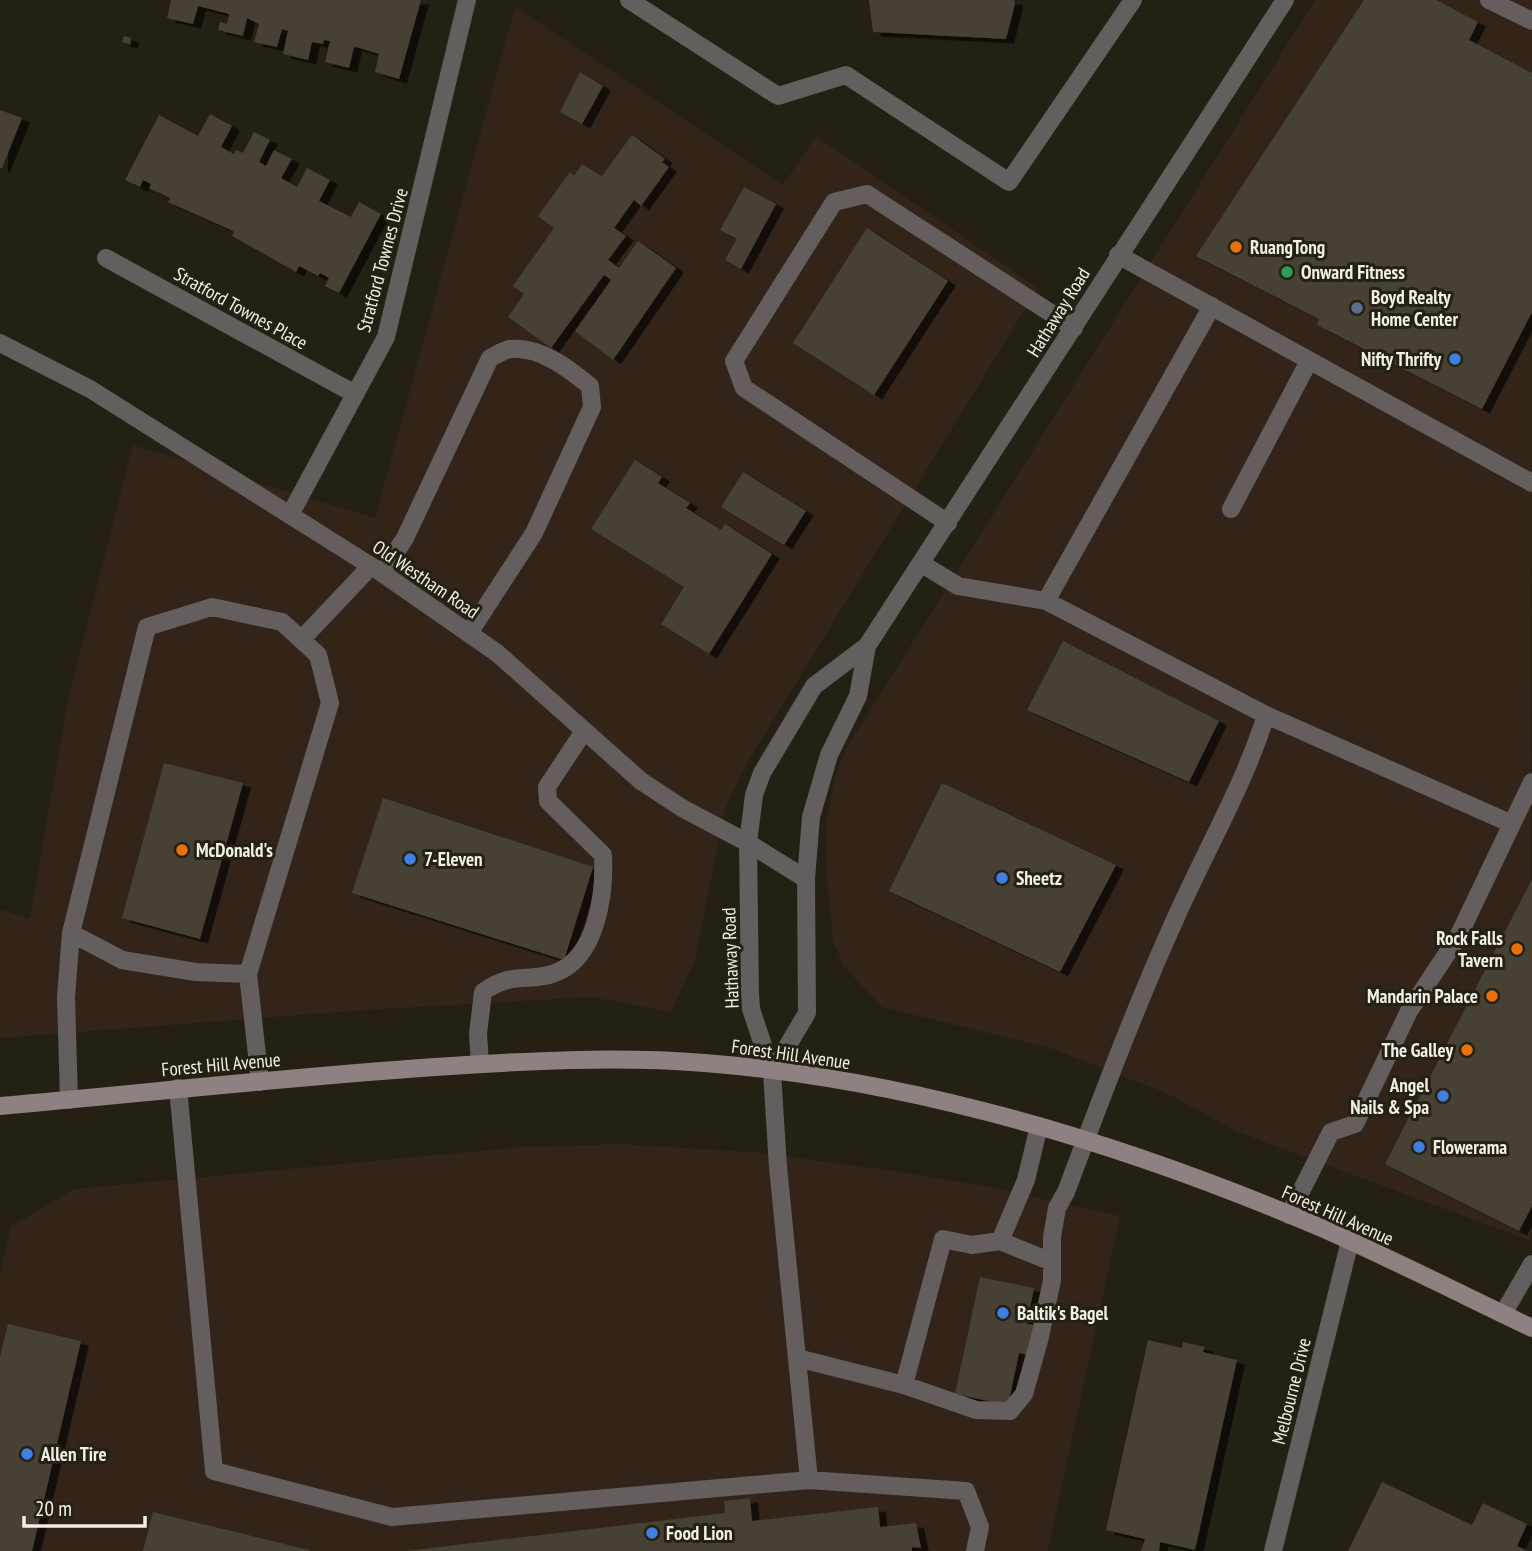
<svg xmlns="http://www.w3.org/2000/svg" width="1532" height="1551" font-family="'PT Sans Narrow',sans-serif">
<defs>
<filter id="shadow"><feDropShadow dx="8" dy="4.5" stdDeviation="0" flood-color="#0009"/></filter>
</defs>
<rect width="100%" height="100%" fill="#242014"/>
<path fill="#322418" d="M 1315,0 L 1532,0 L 1531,1241 L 1238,1132 L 1166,1093 L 1050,1048 L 882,1007 L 844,967 L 833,941 L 826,869 L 827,817 L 835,777 L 846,749 Z
M 515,7 L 783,185 L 816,136 L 1038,288 L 747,763 L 725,809 L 695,960 L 671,1012 L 592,997 L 367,1010 L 0,1038 L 0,909 L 30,919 L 68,699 L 133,445 L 375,518 Z
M 620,1144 L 752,1152 L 887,1170 L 985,1186 L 1120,1216 L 1048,1551 L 0,1551 L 0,1274 L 11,1226 L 75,1189 L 521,1147 Z"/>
<path fill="#464134" filter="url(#shadow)" d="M 171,0 L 421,0 L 399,79 L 375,72 L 379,54 L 360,48 L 354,47 L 349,68 L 325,62 L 330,41 L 324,40 L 323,44 L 312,42 L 308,60 L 283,54 L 288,31 L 282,29 L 277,47 L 254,42 L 259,24 L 247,18 L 243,36 L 218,30 L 220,22 L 227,24 L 229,14 L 198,6 L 193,24 L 167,18 Z
M 869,0 L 1014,0 L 1015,4 L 1006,39 L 873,32 Z
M 1364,0 L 1436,0 L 1478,22 L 1469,40 L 1532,73 L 1532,312 L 1482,409 L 1317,325 L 1319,319 L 1196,256 Z
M 124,36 L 131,38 L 130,44 L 122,42 Z
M 580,72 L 603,86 L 582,124 L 560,112 Z
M 0,110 L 22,118 L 2,168 L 0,168 Z
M 210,114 L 232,126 L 221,147 L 234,154 L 236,150 L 243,153 L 254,132 L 270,140 L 259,162 L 266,166 L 274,150 L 292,159 L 281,178 L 297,187 L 307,168 L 330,180 L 319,201 L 351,217 L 359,202 L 381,214 L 339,293 L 325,286 L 329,278 L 320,273 L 318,276 L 299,266 L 296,272 L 232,236 L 234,232 L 231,230 L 168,202 L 170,198 L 149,188 L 151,184 L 143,180 L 140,187 L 125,180 L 159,115 L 198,136 Z
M 632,135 L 665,159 L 662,162 L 669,167 L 641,206 L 634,200 L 614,228 L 626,236 L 608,260 L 619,268 L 638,241 L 676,268 L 613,360 L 575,331 L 611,280 L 604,275 L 551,348 L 508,317 L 524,294 L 513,286 L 554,228 L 538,216 L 570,172 L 574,176 L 582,164 L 602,176 Z
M 744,187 L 776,204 L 741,269 L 725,260 L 737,239 L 720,230 Z
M 867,228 L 948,281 L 874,395 L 793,343 Z
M 635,460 L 662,477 L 658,483 L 690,503 L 686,508 L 721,530 L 725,524 L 772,554 L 709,654 L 661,624 L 684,587 L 591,529 Z
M 743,472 L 806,511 L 784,545 L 721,507 Z
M 1063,641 L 1219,721 L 1189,782 L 1027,710 Z
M 164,763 L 243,783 L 200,939 L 122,918 Z
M 942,783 L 1116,865 L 1060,972 L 889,891 Z
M 383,798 L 593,867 L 564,960 L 352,893 Z
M 1532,879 L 1532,1206 L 1519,1231 L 1385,1164 Z
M 980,1277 L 1034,1288 L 1027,1324 L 1035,1325 L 1028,1355 L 1019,1353 L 1008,1405 L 955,1394 Z
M 8,1324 L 81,1341 L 32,1551 L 0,1551 L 0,1357 Z
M 1148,1340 L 1182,1348 L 1183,1342 L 1205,1347 L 1203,1352 L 1237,1360 L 1195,1550 L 1160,1542 L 1159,1551 L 1141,1551 L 1145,1539 L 1106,1530 Z
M 1382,1482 L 1472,1525 L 1483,1503 L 1527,1524 L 1517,1546 L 1528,1551 L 1348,1551 Z
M 750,1498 L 752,1521 L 878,1507 L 880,1527 L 916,1523 L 921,1548 L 912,1547 L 912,1551 L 406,1551 L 725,1513 L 724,1501 Z
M 153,1512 L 309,1550 L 309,1551 L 143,1551 Z"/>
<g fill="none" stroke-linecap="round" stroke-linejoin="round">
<path stroke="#655e5e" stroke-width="18" d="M 629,0 L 778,96 L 846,75 L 1009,182 L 1133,0
M 1489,0 L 1532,21
M 1118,255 L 1532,483
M 1231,509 L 1309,361
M 948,523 L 744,388 L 734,361 L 834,202 L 867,194 L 1074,328
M 922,564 L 958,586 L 1046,601 L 1266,715 L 1512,824
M 382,573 L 405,538 L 490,358 C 496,355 504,350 510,349 C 540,346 569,369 590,386 L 592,407 L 534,533 L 469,633
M 1046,601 L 1212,306
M 301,640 L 371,566
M 71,933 L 122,960 L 196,972 L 248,974
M 480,1064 L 478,1034 L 483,992 C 514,970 529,983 555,973 C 597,958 605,893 603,855 L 548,801 L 547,787 L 584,731
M 178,1088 L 214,1471 L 392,1517 L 809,1480 L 778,1167 L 772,1072
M 69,1100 L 66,997 L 71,933 L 147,627 L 212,607 L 282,622 L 318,655 L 330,703 L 248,974 L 260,1082
M 1039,1126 L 1026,1180 L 1000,1241 L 972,1245 L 943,1239 L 904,1385 L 976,1410 L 1010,1411 L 1024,1394 L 1040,1337 L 1052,1280 L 1052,1237 L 1057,1208 L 1066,1192 C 1101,1099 1136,1005 1177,915 C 1207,848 1244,785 1266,715
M 1289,1215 L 1331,1132 L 1355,1124 L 1409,1011 L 1458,937 L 1532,782
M 1000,1241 L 1052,1262
M 1503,1314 L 1532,1264
M 797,1358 L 904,1385
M 809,1480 L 966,1491 L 980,1527 L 975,1551"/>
<path stroke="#655e5e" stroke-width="18" d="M 106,258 L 355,394
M 0,343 L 90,389 L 382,573 L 497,653 L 641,781 L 682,808 L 748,843 L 806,879
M 291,513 L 386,337 L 467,0
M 1273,1551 L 1350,1241"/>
<path stroke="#655e5e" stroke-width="18" d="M 772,1072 L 751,1009 L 750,994 L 748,843 L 754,795 L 762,773 L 814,686 L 867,646 L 1285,0
M 772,1072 L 807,1013 L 806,879 L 811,817 L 829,755 L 858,696 L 867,646"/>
<path stroke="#8d8182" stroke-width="18" d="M 0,1106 C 145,1093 290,1077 435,1067 C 524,1061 616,1056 705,1063 C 918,1080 1128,1145 1324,1229 C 1394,1260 1463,1295 1532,1328"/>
</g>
<g fill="#e8710a" stroke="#242014" stroke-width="2.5">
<circle cx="1236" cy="247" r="7"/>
<circle cx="182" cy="850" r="7"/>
<circle cx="1517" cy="949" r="7"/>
<circle cx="1492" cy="996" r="7"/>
<circle cx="1467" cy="1050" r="7"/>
</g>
<circle fill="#2e9e5b" stroke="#242014" stroke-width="2.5" cx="1287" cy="272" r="7"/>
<circle fill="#5c6f8a" stroke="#242014" stroke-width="2.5" cx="1357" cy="308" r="7"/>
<g fill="#3f7fe0" stroke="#242014" stroke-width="2.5">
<circle cx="1455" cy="359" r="7"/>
<circle cx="410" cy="859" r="7"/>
<circle cx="1002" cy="878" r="7"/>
<circle cx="1443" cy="1096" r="7"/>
<circle cx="1419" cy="1147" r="7"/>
<circle cx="1003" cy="1313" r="7"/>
<circle cx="27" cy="1454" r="7"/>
<circle cx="652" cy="1533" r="7"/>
</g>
<g text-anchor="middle" stroke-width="6" stroke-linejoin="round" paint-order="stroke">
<g font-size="19" font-weight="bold" fill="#f2efe7" stroke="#242014" text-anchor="start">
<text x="1250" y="254">RuangTong</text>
<text x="1301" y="279">Onward Fitness</text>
<text x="1371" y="304">Boyd Realty<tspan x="1371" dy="22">Home Center</tspan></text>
<text x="1441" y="366" text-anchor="end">Nifty Thrifty</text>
<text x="196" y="857">McDonald's</text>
<text x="424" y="866">7-Eleven</text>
<text x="1016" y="885">Sheetz</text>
<text x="1503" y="945" text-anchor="end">Rock Falls<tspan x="1503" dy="22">Tavern</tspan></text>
<text x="1478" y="1003" text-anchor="end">Mandarin Palace</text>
<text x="1453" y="1057" text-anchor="end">The Galley</text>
<text x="1429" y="1092" text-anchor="end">Angel<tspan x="1429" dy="22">Nails &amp; Spa</tspan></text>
<text x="1433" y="1154">Flowerama</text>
<text x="1017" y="1320">Baltik's Bagel</text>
<text x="41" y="1461">Allen Tire</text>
<text x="666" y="1540">Food Lion</text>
</g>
<g font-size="19" fill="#f2efe7" stroke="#242014">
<text transform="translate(382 260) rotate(-75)" y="7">Stratford Townes Drive</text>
<text transform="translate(241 308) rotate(29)" y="7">Stratford Townes Place</text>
<text transform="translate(1058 312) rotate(-58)" y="7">Hathaway Road</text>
<text transform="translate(426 579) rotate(34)" y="7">Old Westham Road</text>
<text transform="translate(730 958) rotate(-92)" y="7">Hathaway Road</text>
<text transform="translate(791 1054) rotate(8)" y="7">Forest Hill Avenue</text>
<text transform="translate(221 1064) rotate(-5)" y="7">Forest Hill Avenue</text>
<text transform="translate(1338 1215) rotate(24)" y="7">Forest Hill Avenue</text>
<text transform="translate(1291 1391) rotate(-76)" y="7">Melbourne Drive</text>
</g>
</g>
<path d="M24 1516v10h121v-10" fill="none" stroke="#f2efe7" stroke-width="3.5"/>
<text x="35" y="1516" font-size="21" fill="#f2efe7" stroke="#242014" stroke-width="5" paint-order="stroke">20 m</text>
</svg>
